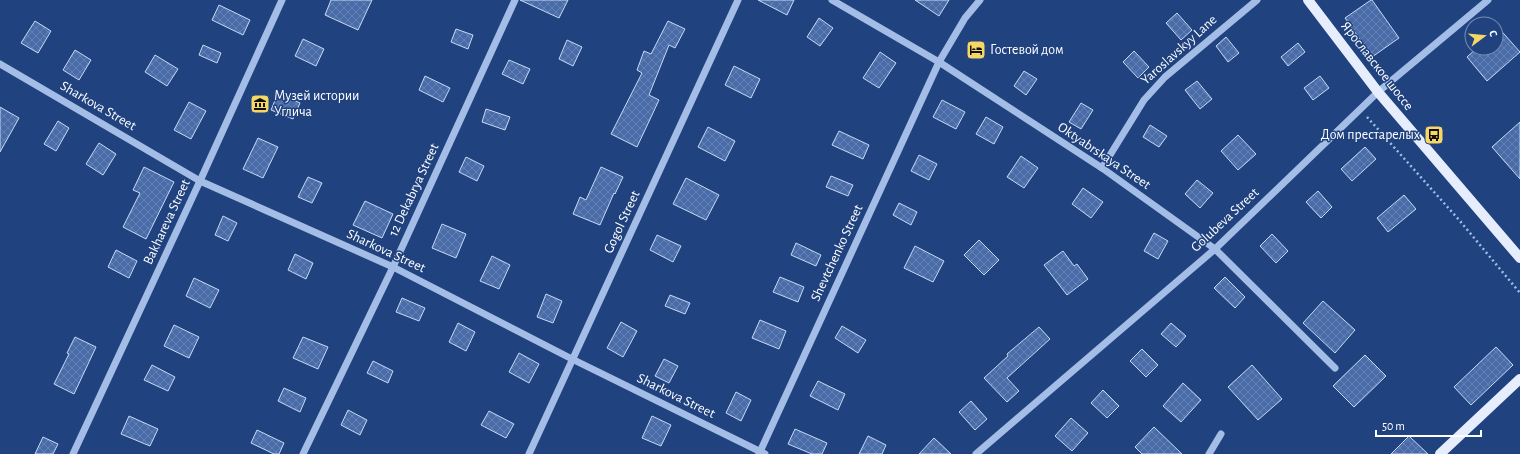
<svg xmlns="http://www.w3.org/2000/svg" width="1520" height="454" viewBox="0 0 1520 454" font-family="'Alegreya Sans',sans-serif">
<defs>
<pattern id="building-cross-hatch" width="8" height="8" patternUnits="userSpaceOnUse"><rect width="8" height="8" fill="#496ba8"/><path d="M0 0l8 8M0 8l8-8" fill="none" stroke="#6481b5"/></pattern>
</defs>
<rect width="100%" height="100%" fill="#20427f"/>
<g fill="url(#building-cross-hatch)" stroke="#c8d9f6">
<path d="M331 0H372L358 30 325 15Z"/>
<path d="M520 0H568L559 18Z"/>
<path d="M758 0H794L787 15Z"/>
<path d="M915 0H949L939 16Z"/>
<path d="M1371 0H1372L1399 38 1372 57 1345 18Z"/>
<path d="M219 5 250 20 243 35 212 20Z"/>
<path d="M1177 13 1192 30 1181 40 1166 23Z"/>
<path d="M819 18 833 28 820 46 807 37Z"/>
<path d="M35 21 51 31 38 53 21 43Z"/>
<path d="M668 21 685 29 675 48 669 45 649 95 659 100 637 147 611 134 642 73 637 70 644 51 651 54Z"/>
<path d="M1496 25 1520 52 1487 81 1467 57 1477 48H1496Z"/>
<path d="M456 29 473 35 468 49 451 42Z"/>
<path d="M1226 37 1239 53 1228 62 1216 46Z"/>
<path d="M303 39 324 49 316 66 295 56Z"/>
<path d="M567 40 582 47 573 66 559 59Z"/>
<path d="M1298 43 1305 52 1288 66 1281 57Z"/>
<path d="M203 45 221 53 217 63 199 55Z"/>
<path d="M75 50 91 60 79 80 63 70Z"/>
<path d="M1134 51 1149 67 1138 78 1123 62Z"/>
<path d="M880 52 896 63 879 88 863 78Z"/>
<path d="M155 55 178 69 167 86 145 72Z"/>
<path d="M509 60 530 69 523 84 502 74Z"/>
<path d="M734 66 760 79 751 98 725 85Z"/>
<path d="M1024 71 1037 79 1026 95 1014 86Z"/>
<path d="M425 76 450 88 443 102 419 90Z"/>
<path d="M1320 76 1329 88 1313 100 1304 88Z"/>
<path d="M1197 81 1212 99 1200 109 1185 90Z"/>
<path d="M278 93 300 103 293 119 271 110Z"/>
<path d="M942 100 965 112 956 129 933 117Z"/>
<path d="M189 102 206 111 191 139 174 130Z"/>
<path d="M1081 103 1093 110 1081 129 1069 122Z"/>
<path d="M0 107 19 118 0 152Z"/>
<path d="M486 109 510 117 505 130 482 122Z"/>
<path d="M986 117 1003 127 994 144 976 134Z"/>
<path d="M58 121 69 128 56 151 44 144Z"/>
<path d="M1520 122V179L1492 147Z"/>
<path d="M1150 125 1167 136 1159 147 1143 137Z"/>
<path d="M708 127 735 141 725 161 698 147Z"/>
<path d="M839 131 869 145 863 159 832 145Z"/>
<path d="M1238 135 1256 154 1238 170 1221 151Z"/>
<path d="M258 138 278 147 263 178 243 169Z"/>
<path d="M99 143 116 154 103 175 86 164Z"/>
<path d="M1365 147 1376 159 1352 181 1341 169Z"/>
<path d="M919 155 937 164 929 180 911 171Z"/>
<path d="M1021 156 1038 168 1024 188 1007 177Z"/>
<path d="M466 157 484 166 477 181 459 172Z"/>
<path d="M144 167 174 182 146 239 123 227 140 193 133 190Z"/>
<path d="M601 167 623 177 615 194 614 193 600 225 573 214 580 197 586 200Z"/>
<path d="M831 176 853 185 848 196 826 187Z"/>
<path d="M308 177 322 183 312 203 298 197Z"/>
<path d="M686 178 719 195 706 220 673 204Z"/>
<path d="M1197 180 1213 193 1200 208 1185 194Z"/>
<path d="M1083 188 1103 202 1091 218 1072 204Z"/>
<path d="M1318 191 1332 207 1321 218 1306 202Z"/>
<path d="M1404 195 1416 209 1388 232 1377 218Z"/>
<path d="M365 201 393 214 382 238 353 225Z"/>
<path d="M899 203 917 212 911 225 893 215Z"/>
<path d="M223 216 237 223 228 241 215 235Z"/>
<path d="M442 224 466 234 456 258 432 248Z"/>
<path d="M1154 233 1168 241 1158 259 1144 251Z"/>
<path d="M1272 234 1288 251 1276 263 1260 246Z"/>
<path d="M657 235 681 246 673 262 650 250Z"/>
<path d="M979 240 999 260 984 275 964 255Z"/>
<path d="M796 243 821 255 816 266 791 255Z"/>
<path d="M915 246 944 261 933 282 904 268Z"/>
<path d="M116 250 137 261 129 278 108 267Z"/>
<path d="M1063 251 1074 266 1077 264 1088 279 1067 295 1044 265Z"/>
<path d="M295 254 313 263 306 279 288 270Z"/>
<path d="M492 256 510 265 499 289 480 281Z"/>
<path d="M780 277 804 287 798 302 773 292Z"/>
<path d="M1225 277 1245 297 1235 308 1214 288Z"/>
<path d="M194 278 219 290 210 308 186 296Z"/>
<path d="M546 294 562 301 553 323 537 317Z"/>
<path d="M670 295 690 303 685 314 665 306Z"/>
<path d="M402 298 425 308 419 321 396 312Z"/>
<path d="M1323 301 1355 330 1335 353 1303 323Z"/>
<path d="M760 320 786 331 779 349 752 338Z"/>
<path d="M621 322 637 331 623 357 607 348Z"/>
<path d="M458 323 475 332 466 351 449 342Z"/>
<path d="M1171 323 1186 336 1176 347 1161 334Z"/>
<path d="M174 325 199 337 189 358 164 346Z"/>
<path d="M842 326 866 340 858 353 835 338Z"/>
<path d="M1039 327 1050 339 1007 378 1019 391 1007 402 984 378 1008 356 1007 354Z"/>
<path d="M75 337 96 347 74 394 54 384 69 354 67 353Z"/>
<path d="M303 337 328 347 318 369 293 358Z"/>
<path d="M1496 347 1513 365 1471 405 1454 387Z"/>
<path d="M1142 349 1158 365 1146 377 1130 361Z"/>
<path d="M519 353 539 364 529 383 509 372Z"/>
<path d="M1365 355 1386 376 1354 407 1333 386Z"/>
<path d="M664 359 678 366 669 383 655 376Z"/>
<path d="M373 361 393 371 388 383 367 373Z"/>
<path d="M152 365 175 377 168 391 144 380Z"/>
<path d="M1252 365 1282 399 1258 420 1228 387Z"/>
<path d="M818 381 845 394 838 410 810 396Z"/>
<path d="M1183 383 1201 400 1181 422 1163 406Z"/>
<path d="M284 388 306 398 300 412 278 401Z"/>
<path d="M1103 390 1119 406 1107 418 1091 403Z"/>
<path d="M736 392 751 400 741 421 726 413Z"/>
<path d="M971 401 987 419 975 430 959 412Z"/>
<path d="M348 410 367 420 360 435 341 425Z"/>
<path d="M489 411 514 424 506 438 481 425Z"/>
<path d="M129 416 158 429 150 446 121 434Z"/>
<path d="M652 416 671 425 661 446 642 438Z"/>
<path d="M1071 418 1088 433 1072 451 1055 436Z"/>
<path d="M1154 427 1182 454H1142L1135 447Z"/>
<path d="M795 429 827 443 822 454H812L788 444Z"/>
<path d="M257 430 284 443 279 454H274L251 443Z"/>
<path d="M868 436 886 445 882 454H859Z"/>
<path d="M1409 436 1428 454H1391Z"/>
<path d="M43 437 58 444 53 454H35Z"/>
<path d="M934 438 951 454H919Z"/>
</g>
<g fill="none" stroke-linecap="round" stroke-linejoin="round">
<path stroke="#a4bde7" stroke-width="2.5" stroke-dasharray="2 3" stroke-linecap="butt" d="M1367 117 1460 221 1520 293"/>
<g stroke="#a4bde7" stroke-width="7">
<path d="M832 0 939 62 1102 168 1215 249 1335 368"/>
<path d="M0 64 200 181 393 267 572 359 765 454"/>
<path d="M1102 168 1144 100 1165 77 1257 0"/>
<path d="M73 454 200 181 282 0"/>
<path d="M303 454 393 267 515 0"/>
<path d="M529 454 738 0"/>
<path d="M759 454 939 62 965 18 980 0"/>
<path d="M976 454 1215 249 1378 92 1488 0"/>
<path d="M1209 454 1221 434"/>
</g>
<g stroke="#e6edfd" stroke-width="10">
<path d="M1308 0 1378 92 1520 258"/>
<path d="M1440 454 1520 379"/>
</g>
</g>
<defs>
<g id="hotel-square" transform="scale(1)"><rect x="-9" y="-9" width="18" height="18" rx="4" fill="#f5d765" stroke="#20427f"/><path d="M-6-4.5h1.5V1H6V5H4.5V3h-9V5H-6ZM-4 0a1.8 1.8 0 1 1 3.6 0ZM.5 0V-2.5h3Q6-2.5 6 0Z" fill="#111"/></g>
<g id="museum-square" transform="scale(1)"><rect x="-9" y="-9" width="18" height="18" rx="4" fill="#f5d765" stroke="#20427f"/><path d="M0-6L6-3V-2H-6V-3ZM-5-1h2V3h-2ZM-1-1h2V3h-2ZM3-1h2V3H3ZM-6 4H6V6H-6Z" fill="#111"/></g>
<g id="bus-square" transform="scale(1)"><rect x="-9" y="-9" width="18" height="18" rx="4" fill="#f5d765" stroke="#20427f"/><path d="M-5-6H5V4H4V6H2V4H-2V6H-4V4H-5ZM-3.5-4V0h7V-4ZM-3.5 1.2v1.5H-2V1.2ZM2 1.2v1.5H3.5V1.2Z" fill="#111"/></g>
</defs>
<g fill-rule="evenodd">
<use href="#hotel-square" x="976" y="50"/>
<use href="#museum-square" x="260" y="104"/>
<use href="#bus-square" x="1434" y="135"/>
</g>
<g text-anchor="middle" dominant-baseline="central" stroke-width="3" stroke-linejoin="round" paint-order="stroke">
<g font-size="14" fill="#fff" stroke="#20427f" text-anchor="start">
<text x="990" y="50">Гостевой дом</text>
<text x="274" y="96">Музей истории<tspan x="274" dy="16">Углича</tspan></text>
<text x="1420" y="135" text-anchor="end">Дом престарелых</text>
</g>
<g font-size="14" fill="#fff" stroke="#20427f">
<text transform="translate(1179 50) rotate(-42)">Yaroslavskyy Lane</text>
<text transform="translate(1377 66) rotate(52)">Ярославское шоссе</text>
<text transform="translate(98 106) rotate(30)">Sharkova Street</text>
<text transform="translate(1104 156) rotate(34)">Oktyabrskaya Street</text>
<text transform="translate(414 190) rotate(-65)">12 Dekabrya Street</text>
<text transform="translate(1225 220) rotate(-43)">Golubeva Street</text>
<text transform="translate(167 222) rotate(-65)">Bakhareva Street</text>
<text transform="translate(622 222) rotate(-65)">Gogol Street</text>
<text transform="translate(386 251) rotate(25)">Sharkova Street</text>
<text transform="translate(837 253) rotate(-65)">Shevtchenko Street</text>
<text transform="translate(676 396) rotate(26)">Sharkova Street</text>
</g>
</g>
<g transform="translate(1484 36) rotate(74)"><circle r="19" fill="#20427f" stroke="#798eb2"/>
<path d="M0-3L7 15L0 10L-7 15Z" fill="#f5d765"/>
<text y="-6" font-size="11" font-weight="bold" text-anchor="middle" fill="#ffffff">С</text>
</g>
<path d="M1376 430v6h105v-6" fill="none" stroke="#ffffff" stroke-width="2"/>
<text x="1382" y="430" font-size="12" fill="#ffffff" stroke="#20427f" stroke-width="3" paint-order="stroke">50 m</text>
</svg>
